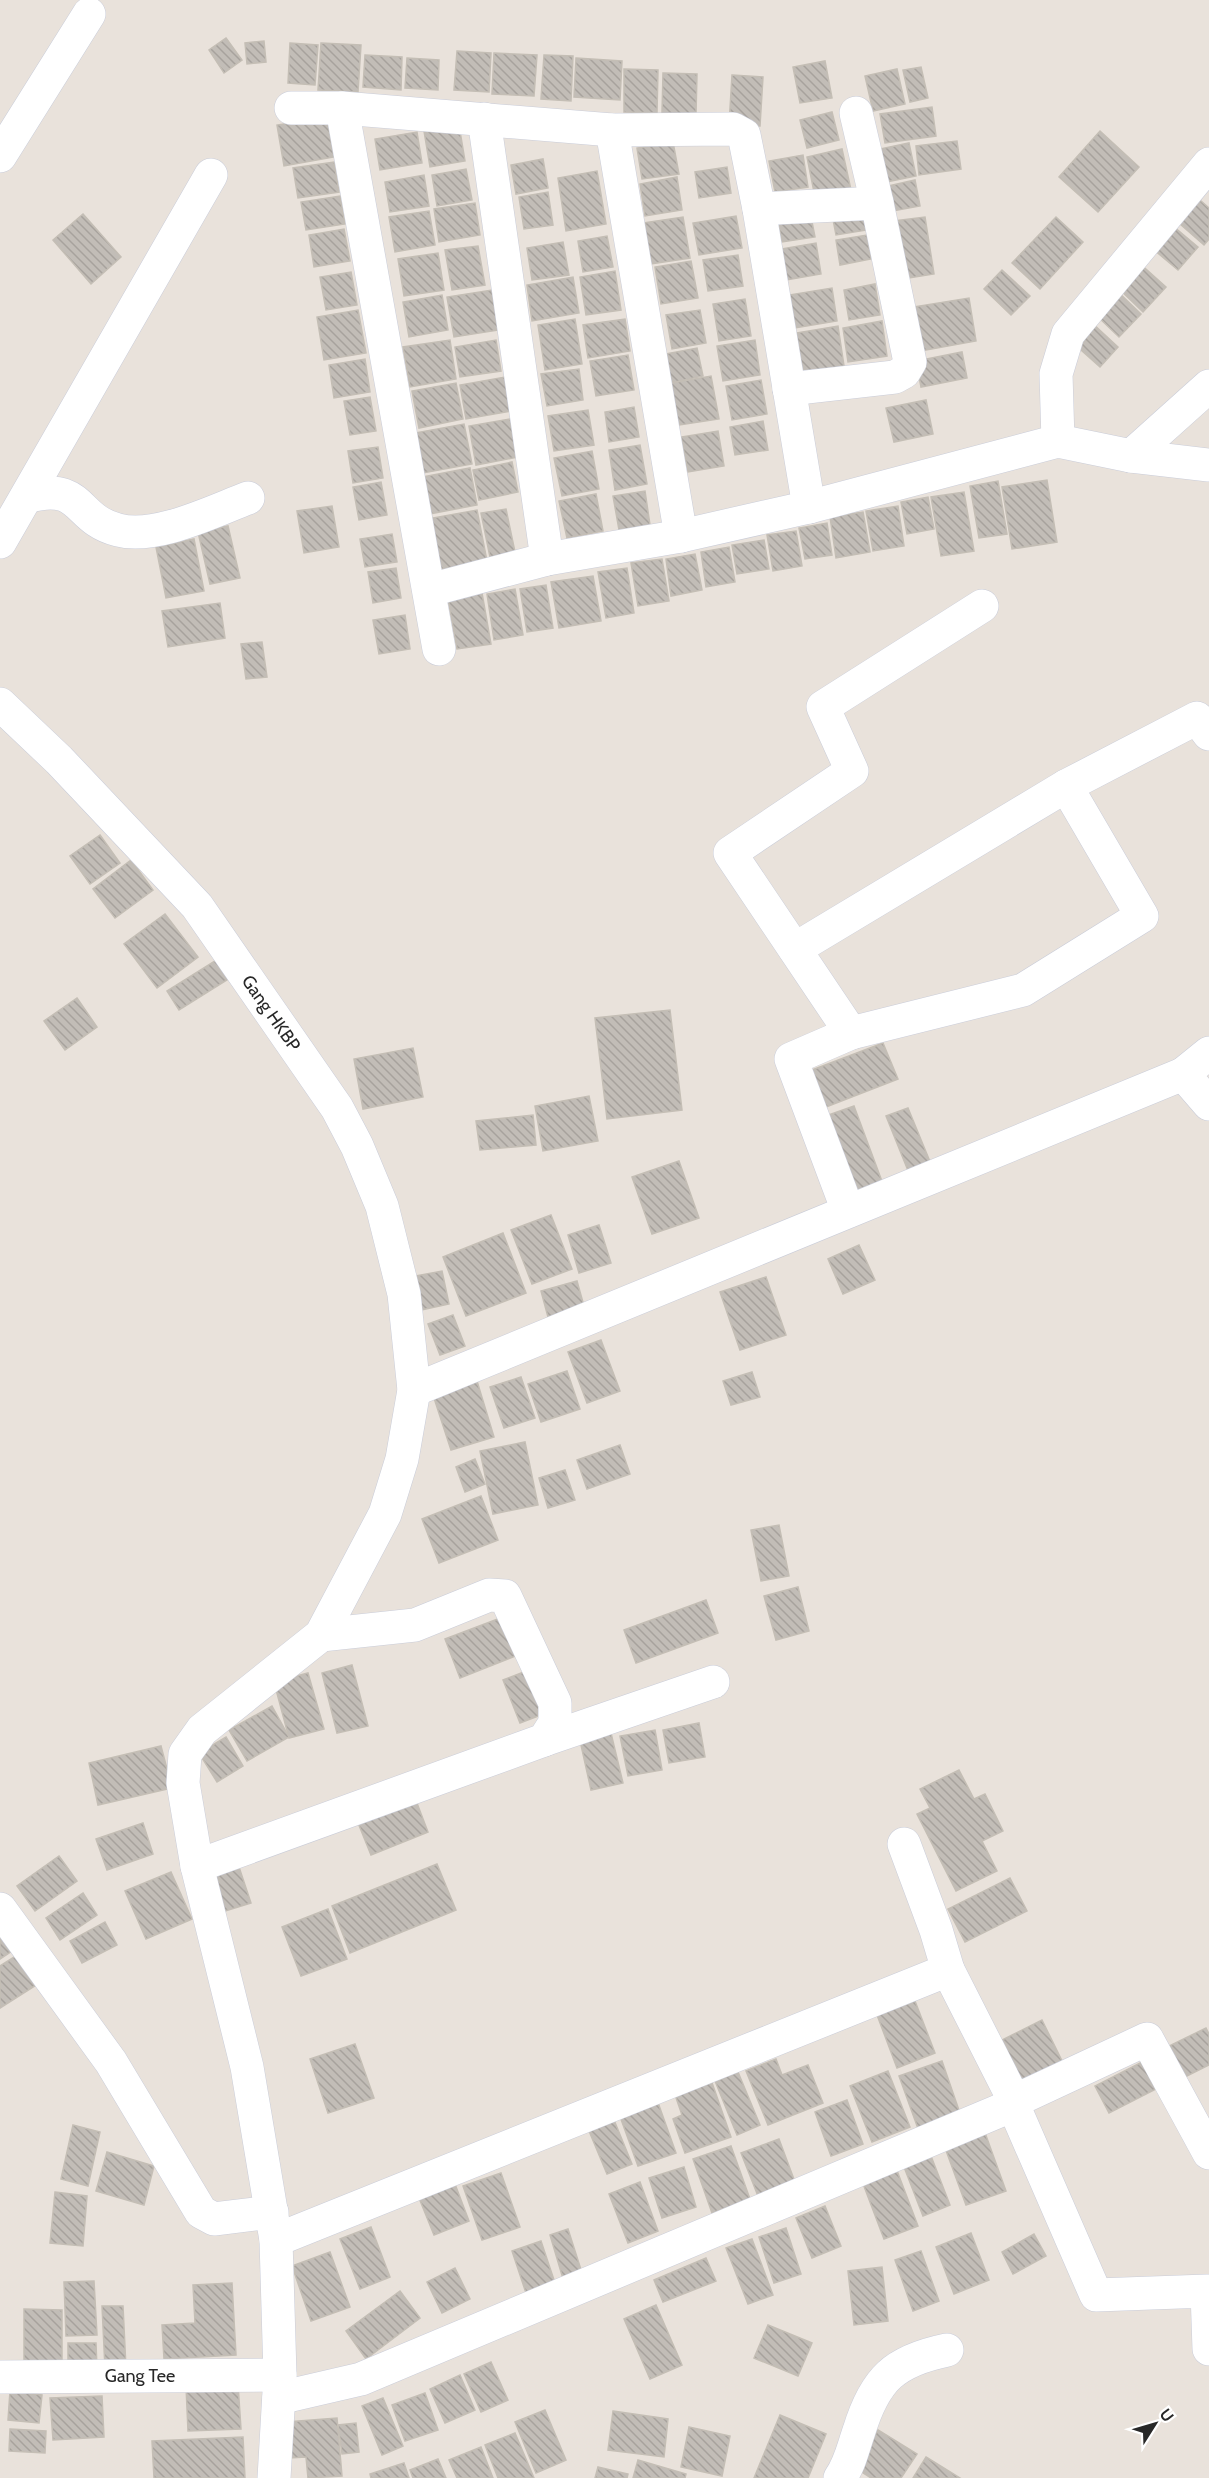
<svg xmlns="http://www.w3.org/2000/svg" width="1209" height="2478" viewBox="0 0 1209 2478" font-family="Cabin,sans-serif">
<defs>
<pattern id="building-back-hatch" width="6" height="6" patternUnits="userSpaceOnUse" patternTransform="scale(1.5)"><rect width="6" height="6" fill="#c2bdb7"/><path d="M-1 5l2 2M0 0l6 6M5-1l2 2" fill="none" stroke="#a7a29d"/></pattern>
</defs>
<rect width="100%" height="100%" fill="#e9e2db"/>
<g fill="url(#building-back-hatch)" stroke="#c4beb5" stroke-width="1.5">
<path d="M226 38 242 60 224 73 209 50Z"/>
<path d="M264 41 266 62 247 64 245 43Z"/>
<path d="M290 43 318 45 315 85 288 83Z"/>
<path d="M321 43 361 45 358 92 318 90Z"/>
<path d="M457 51 491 53 489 92 454 90Z"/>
<path d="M494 53 537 55 534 96 492 94Z"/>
<path d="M365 55 402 57 401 90 363 87Z"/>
<path d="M544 55 573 56 571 101 541 99Z"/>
<path d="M407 58 439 60 438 90 405 88Z"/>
<path d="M576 58 622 61 620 100 574 97Z"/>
<path d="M825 61 832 98 800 103 793 67Z"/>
<path d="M921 67 928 98 910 102 903 70Z"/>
<path d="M624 69 658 70 657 113 624 112Z"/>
<path d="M897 69 905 104 873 111 865 76Z"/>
<path d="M663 73 697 74 696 114 662 113Z"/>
<path d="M732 75 763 77 760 126 729 125Z"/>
<path d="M932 107 936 136 885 143 880 114Z"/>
<path d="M832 112 839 140 807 148 800 120Z"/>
<path d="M327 117 334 157 284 166 277 125Z"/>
<path d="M459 125 465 161 430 167 424 131Z"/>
<path d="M1100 131 1139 167 1098 212 1059 177Z"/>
<path d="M417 132 422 163 380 170 375 139Z"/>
<path d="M957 141 961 169 919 175 916 146Z"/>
<path d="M673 142 679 174 642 179 637 148Z"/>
<path d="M909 143 916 176 886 182 880 149Z"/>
<path d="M842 149 851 190 815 197 807 157Z"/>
<path d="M803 155 808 187 775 192 769 161Z"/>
<path d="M543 159 548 188 516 194 511 165Z"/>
<path d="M334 162 339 192 298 198 293 168Z"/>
<path d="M727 167 731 193 699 198 695 172Z"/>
<path d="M466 169 472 200 437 206 432 175Z"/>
<path d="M597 171 606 224 566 231 558 178Z"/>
<path d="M424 175 429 206 390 212 385 182Z"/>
<path d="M677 177 682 210 645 216 640 184Z"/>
<path d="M915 180 920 206 893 211 888 186Z"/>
<path d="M548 192 553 225 524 229 519 197Z"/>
<path d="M1193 194 1209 208V239L1204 245 1172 217Z"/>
<path d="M340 196 345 224 306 230 301 202Z"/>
<path d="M475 203 480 235 439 242 434 209Z"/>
<path d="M862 204 867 230 836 235 831 209Z"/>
<path d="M809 207 815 237 782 242 776 212Z"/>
<path d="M429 211 435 245 395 252 389 217Z"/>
<path d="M83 214 121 257 91 284 53 240Z"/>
<path d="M736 216 742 248 699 255 693 223Z"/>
<path d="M683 217 690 258 651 264 644 223Z"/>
<path d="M925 217 934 274 903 279 894 221Z"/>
<path d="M1056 217 1083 242 1040 289 1012 263Z"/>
<path d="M1173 226 1198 247 1178 270 1153 249Z"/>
<path d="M344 229 350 261 314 267 309 235Z"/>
<path d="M867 235 871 259 840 265 836 240Z"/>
<path d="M607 236 613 267 583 272 578 241Z"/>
<path d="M563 242 569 275 532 280 527 248Z"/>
<path d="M816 243 821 274 781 281 775 250Z"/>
<path d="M478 246 485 285 452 290 445 250Z"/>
<path d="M438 253 444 290 404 296 398 259Z"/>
<path d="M738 255 743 286 708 291 703 260Z"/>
<path d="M691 261 698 298 661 304 655 267Z"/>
<path d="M1137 261 1166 287 1143 312 1115 285Z"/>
<path d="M1002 270 1030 296 1011 315 984 289Z"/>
<path d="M615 271 621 310 586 315 580 277Z"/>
<path d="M351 272 357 305 326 310 320 277Z"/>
<path d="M573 277 579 313 532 321 527 285Z"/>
<path d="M875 284 880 315 849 320 844 290Z"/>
<path d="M832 288 837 321 795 328 789 295Z"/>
<path d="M492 290 499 330 454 337 447 297Z"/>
<path d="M1116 290 1141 314 1119 337 1094 313Z"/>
<path d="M442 295 448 330 409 337 403 302Z"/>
<path d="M969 298 976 341 921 351 913 307Z"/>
<path d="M745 299 751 336 719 341 713 304Z"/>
<path d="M358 310 366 353 324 360 317 317Z"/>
<path d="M700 310 706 343 672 349 666 315Z"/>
<path d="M575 319 582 364 545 370 538 325Z"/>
<path d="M625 319 630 351 588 358 583 325Z"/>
<path d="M882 321 887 356 848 362 843 328Z"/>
<path d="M1091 322 1118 347 1100 367 1072 342Z"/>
<path d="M838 326 844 366 796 374 790 334Z"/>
<path d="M450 340 456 379 410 387 403 347Z"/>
<path d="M496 340 501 371 460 377 455 347Z"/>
<path d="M755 340 760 375 723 381 717 346Z"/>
<path d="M697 348 703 376 666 384 660 355Z"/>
<path d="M962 352 967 378 921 387 916 361Z"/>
<path d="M628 355 634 390 596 396 590 361Z"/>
<path d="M365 359 370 392 334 398 329 365Z"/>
<path d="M579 369 583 400 547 406 541 374Z"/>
<path d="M711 376 719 419 673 426 666 384Z"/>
<path d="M505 377 511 411 466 419 460 385Z"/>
<path d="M761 380 767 414 732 420 726 386Z"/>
<path d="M456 383 463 419 419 428 412 391Z"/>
<path d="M370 397 376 431 350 435 344 401Z"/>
<path d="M926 400 933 434 894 442 886 408Z"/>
<path d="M634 407 639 437 609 442 605 412Z"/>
<path d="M588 410 594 445 554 451 548 416Z"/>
<path d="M510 419 518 457 476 465 469 426Z"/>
<path d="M763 421 768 450 735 455 730 427Z"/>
<path d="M464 424 472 464 423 473 415 433Z"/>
<path d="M718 431 724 466 688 472 681 437Z"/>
<path d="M640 445 647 484 615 490 609 450Z"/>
<path d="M378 447 383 478 353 483 348 451Z"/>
<path d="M592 451 599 489 562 496 554 458Z"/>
<path d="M512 462 518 492 479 500 473 470Z"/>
<path d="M470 468 477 505 429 514 422 477Z"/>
<path d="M1047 480 1057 542 1012 549 1002 487Z"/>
<path d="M998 481 1007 534 979 538 970 486Z"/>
<path d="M381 482 387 515 359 520 353 487Z"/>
<path d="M645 491 650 525 619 530 613 496Z"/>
<path d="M964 492 974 551 941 556 931 497Z"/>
<path d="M596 494 603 531 567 538 559 501Z"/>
<path d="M928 497 934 529 907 534 901 502Z"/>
<path d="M332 506 339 547 304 553 297 511Z"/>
<path d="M898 506 904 546 873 551 866 511Z"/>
<path d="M506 509 515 552 490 557 481 513Z"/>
<path d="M477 510 487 561 437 570 427 519Z"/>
<path d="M863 512 870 552 836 558 830 517Z"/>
<path d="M827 523 832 555 805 559 799 528Z"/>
<path d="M228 526 240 578 210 584 198 532Z"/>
<path d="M796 531 802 566 773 571 767 535Z"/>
<path d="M392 534 397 562 365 567 360 539Z"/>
<path d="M194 539 204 591 166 598 156 547Z"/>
<path d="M764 540 769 569 737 574 732 545Z"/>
<path d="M729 547 735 582 706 587 701 552Z"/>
<path d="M695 554 702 590 671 596 666 559Z"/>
<path d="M662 559 669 601 638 606 631 563Z"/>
<path d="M396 568 401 598 373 603 368 572Z"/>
<path d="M627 568 634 613 606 618 598 572Z"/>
<path d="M593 576 601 621 559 628 551 582Z"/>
<path d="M546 585 553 628 527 632 520 589Z"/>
<path d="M515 589 523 635 494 640 487 594Z"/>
<path d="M482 593 491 644 457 649 448 599Z"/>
<path d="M220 603 225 638 168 647 162 611Z"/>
<path d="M405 615 410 649 379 654 373 620Z"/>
<path d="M262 642 267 677 246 679 241 644Z"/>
<path d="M100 835 120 863 90 884 70 856Z"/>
<path d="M131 860 153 890 115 918 93 889Z"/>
<path d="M165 914 198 957 157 988 124 944Z"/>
<path d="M218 959 230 978 179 1010 167 991Z"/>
<path d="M77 998 97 1027 65 1050 44 1021Z"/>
<path d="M670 1010 682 1110 607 1119 595 1018Z"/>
<path d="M883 1043 898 1079 826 1107 812 1070Z"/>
<path d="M413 1048 423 1097 363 1109 354 1059Z"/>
<path d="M589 1096 598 1141 543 1151 535 1106Z"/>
<path d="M854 1106 883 1184 852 1195 823 1117Z"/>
<path d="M908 1108 931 1164 909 1173 886 1116Z"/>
<path d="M533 1115 536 1145 480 1150 476 1121Z"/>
<path d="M679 1161 699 1218 652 1234 632 1177Z"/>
<path d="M551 1215 572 1269 532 1284 511 1230Z"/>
<path d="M599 1225 611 1263 579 1273 568 1235Z"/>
<path d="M503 1233 526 1293 466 1316 443 1257Z"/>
<path d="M859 1245 875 1280 843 1294 828 1259Z"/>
<path d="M442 1271 449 1304 421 1310 415 1276Z"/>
<path d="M766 1277 786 1335 740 1350 720 1292Z"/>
<path d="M577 1281 584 1306 548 1317 541 1291Z"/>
<path d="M453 1315 465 1346 440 1355 428 1324Z"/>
<path d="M601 1340 620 1391 587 1403 568 1352Z"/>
<path d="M567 1371 580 1409 541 1422 528 1384Z"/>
<path d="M752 1372 760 1397 731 1405 723 1381Z"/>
<path d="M521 1377 535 1418 504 1428 490 1387Z"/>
<path d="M477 1381 494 1437 451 1450 433 1395Z"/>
<path d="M525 1442 538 1505 493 1514 480 1451Z"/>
<path d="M620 1445 630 1474 587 1489 577 1460Z"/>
<path d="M475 1459 485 1484 465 1492 456 1467Z"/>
<path d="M565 1470 575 1500 548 1508 539 1478Z"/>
<path d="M481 1496 498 1540 439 1563 422 1519Z"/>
<path d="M779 1525 789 1576 761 1581 751 1530Z"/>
<path d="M798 1587 809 1631 776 1640 764 1596Z"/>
<path d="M706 1600 718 1633 636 1663 624 1630Z"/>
<path d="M503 1617 518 1655 460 1678 445 1639Z"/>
<path d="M352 1665 368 1726 337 1733 322 1673Z"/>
<path d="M529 1670 546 1713 520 1723 503 1680Z"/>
<path d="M308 1673 324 1729 289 1738 274 1682Z"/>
<path d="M272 1706 289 1737 247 1761 229 1730Z"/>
<path d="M699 1723 705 1757 669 1763 663 1730Z"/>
<path d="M610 1729 623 1783 591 1790 579 1736Z"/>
<path d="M655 1730 662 1770 628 1776 620 1736Z"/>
<path d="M226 1737 243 1766 217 1782 199 1753Z"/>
<path d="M161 1746 172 1788 98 1805 89 1763Z"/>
<path d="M959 1770 974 1799 985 1794 1003 1831 982 1841 997 1871 956 1891 917 1814 930 1808 920 1789Z"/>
<path d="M412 1790 428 1832 371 1855 354 1813Z"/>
<path d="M143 1823 153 1854 107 1870 96 1839Z"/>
<path d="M59 1856 77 1881 35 1911 17 1886Z"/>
<path d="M237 1861 251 1903 225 1911 211 1869Z"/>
<path d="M437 1864 456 1910 350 1953 332 1906Z"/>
<path d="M171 1872 192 1919 146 1939 125 1891Z"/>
<path d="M1010 1878 1027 1911 965 1942 948 1909Z"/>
<path d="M83 1893 97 1915 60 1940 46 1918Z"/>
<path d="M328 1909 347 1959 301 1976 282 1927Z"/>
<path d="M105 1922 117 1945 82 1963 70 1941Z"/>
<path d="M0 1933 12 1951 0 1959Z"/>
<path d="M22 1952 41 1982 0 2008V1966Z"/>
<path d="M915 2001 935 2053 897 2068 877 2015Z"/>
<path d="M1042 2020 1065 2067 1024 2088 1000 2041Z"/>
<path d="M1206 2028 1209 2034V2065L1181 2079 1165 2048Z"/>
<path d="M355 2044 374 2098 328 2113 310 2059Z"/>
<path d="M776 2059 782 2075 808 2065 823 2103 768 2125 746 2071Z"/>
<path d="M942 2061 962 2119 920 2134 899 2076Z"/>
<path d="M1144 2061 1158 2088 1109 2113 1095 2086Z"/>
<path d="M888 2071 910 2127 872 2142 850 2086Z"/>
<path d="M738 2072 760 2125 737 2135 715 2081Z"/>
<path d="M710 2077 731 2137 685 2153 673 2119 682 2115 673 2089Z"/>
<path d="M656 2097 676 2153 638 2166 618 2111Z"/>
<path d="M847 2100 863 2144 831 2156 815 2112Z"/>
<path d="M614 2120 632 2164 607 2174 589 2131Z"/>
<path d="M73 2125 100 2132 88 2186 61 2179Z"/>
<path d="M984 2130 1006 2191 966 2205 944 2145Z"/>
<path d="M779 2139 795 2182 758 2196 741 2153Z"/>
<path d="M731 2146 750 2199 712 2213 693 2159Z"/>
<path d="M107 2152 154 2166 144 2205 96 2191Z"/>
<path d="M931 2156 950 2205 923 2216 904 2167Z"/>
<path d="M684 2167 696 2207 662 2218 649 2178Z"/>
<path d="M896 2168 918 2226 884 2239 862 2181Z"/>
<path d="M501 2173 520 2227 482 2240 463 2186Z"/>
<path d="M640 2182 658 2231 628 2243 609 2194Z"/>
<path d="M455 2184 469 2221 434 2235 419 2198Z"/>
<path d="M55 2192 87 2196 83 2246 50 2243Z"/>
<path d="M825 2206 841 2246 812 2258 796 2218Z"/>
<path d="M371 2227 390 2277 360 2289 340 2239Z"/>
<path d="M786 2228 801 2274 774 2283 759 2237Z"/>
<path d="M568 2229 583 2276 564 2282 550 2235Z"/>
<path d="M971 2233 989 2280 954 2294 936 2247Z"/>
<path d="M1034 2234 1046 2256 1013 2274 1002 2252Z"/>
<path d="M752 2239 773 2295 748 2304 726 2248Z"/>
<path d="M541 2241 555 2283 526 2293 512 2251Z"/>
<path d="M921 2251 939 2301 913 2311 895 2260Z"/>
<path d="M330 2252 350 2307 311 2321 292 2266Z"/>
<path d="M706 2258 716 2281 663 2302 654 2280Z"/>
<path d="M882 2267 888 2321 854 2325 848 2271Z"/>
<path d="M455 2268 470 2299 442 2313 427 2282Z"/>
<path d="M94 2281 97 2335 66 2336 64 2282Z"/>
<path d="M232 2283 236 2355 164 2359 162 2325 195 2323 193 2285Z"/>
<path d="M400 2291 420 2318 366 2359 346 2331Z"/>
<path d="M656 2305 682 2365 650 2379 624 2319Z"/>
<path d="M102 2306H123L126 2368H105Z"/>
<path d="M24 2309 62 2310V2366H24Z"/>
<path d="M768 2325 812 2343 798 2376 754 2358Z"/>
<path d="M68 2343H96L97 2369H68Z"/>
<path d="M491 2362 508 2400 481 2412 464 2374Z"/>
<path d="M460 2375 475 2410 445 2423 430 2389Z"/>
<path d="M238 2384 241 2429 188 2431 186 2386Z"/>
<path d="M10 2391 42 2395 39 2423 8 2420Z"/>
<path d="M425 2393 438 2430 405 2441 392 2405Z"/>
<path d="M102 2396 104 2437 53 2440 50 2398Z"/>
<path d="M383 2398 403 2446 382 2455 362 2406Z"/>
<path d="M545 2410 566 2460 536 2473 515 2422Z"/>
<path d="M613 2411 668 2419 664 2457 608 2450Z"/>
<path d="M780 2415 826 2434 808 2478H754Z"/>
<path d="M337 2418 342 2476 308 2478 306 2457 289 2458 286 2422Z"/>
<path d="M356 2423 359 2452 342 2454 338 2425Z"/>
<path d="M689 2427 730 2436 722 2476 681 2467Z"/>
<path d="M10 2429 46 2431 45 2453 9 2451Z"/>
<path d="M878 2430 917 2454 901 2478H871L854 2467Z"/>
<path d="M515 2433 534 2478H498L485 2445Z"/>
<path d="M243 2437 245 2478H154L152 2441Z"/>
<path d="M481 2447 493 2478H457L449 2460Z"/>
<path d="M926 2457 960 2478H913Z"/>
<path d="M438 2459 446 2478H413L410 2470Z"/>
<path d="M638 2460 686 2474 685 2478H633Z"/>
<path d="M404 2463 409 2478H371L370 2474Z"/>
<path d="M598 2467 628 2474 627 2478H595Z"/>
</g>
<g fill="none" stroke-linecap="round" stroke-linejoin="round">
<g stroke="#cacdd9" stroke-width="34">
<g id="minor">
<path d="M291 108H342L612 130 733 129 744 135 759 209 809 507"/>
<path d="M342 108 439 649"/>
<path d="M856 113 877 203"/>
<path d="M484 119 547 559"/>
<path d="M612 130 681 536"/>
<path d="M0 156 89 14"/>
<path d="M759 209 877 203 910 362 904 372 895 377 789 389"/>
<path d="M1058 441 1056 374 1068 334 1209 164"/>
<path d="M1131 456 1209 386"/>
<path d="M29 496C84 482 74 519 118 530 156 540 213 511 248 498"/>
<path d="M0 542 211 175"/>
<path d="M430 590 547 559 681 536 809 507 1058 441 1131 456 1209 465"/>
<path d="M0 704 59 760 197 906 337 1108 357 1146 382 1206 404 1294 414 1390 402 1459 385 1514 321 1635 202 1730 185 1754 183 1783 197 1866 247 2067 276 2240 280 2375 274 2478"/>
<path d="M795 949 1066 786"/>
<path d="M851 1033 1023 990 1142 916 1066 786 1197 718 1209 734"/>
<path d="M1183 1074 1209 1104"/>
<path d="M848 1211 791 1059 851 1033 730 853 852 771 823 707 982 606"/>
<path d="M414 1390 1183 1074 1209 1053"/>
<path d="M544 1740 713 1682"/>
<path d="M197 1866 544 1740 555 1723V1703L505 1596 489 1595 415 1625 321 1635"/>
<path d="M0 1909 111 2062 201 2212 214 2219 272 2212"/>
<path d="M1209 2153 1147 2039 1012 2102 1096 2295 1207 2291 1209 2349"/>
<path d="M276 2240 948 1970 936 1930 904 1844"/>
<path d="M0 2377 280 2375"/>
<path d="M279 2398 361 2379 1006 2108 1012 2102 1011 2094 948 1970"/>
<path d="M840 2478C850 2464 853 2448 859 2431 875 2379 894 2361 947 2350"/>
</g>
</g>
<use href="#minor" stroke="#fff" stroke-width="33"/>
</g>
<g text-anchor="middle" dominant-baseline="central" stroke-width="6" stroke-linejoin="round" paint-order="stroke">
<g font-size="18" fill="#282828" stroke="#fff">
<text transform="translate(271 1013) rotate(55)">Gang HKBP</text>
<text x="140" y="2376">Gang Tee</text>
</g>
</g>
<g transform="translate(1155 2424) rotate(53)" stroke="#ffffff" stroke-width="4.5" paint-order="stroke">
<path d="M0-4.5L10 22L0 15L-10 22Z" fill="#282828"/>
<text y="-9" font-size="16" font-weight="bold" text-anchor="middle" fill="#282828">U</text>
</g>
</svg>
